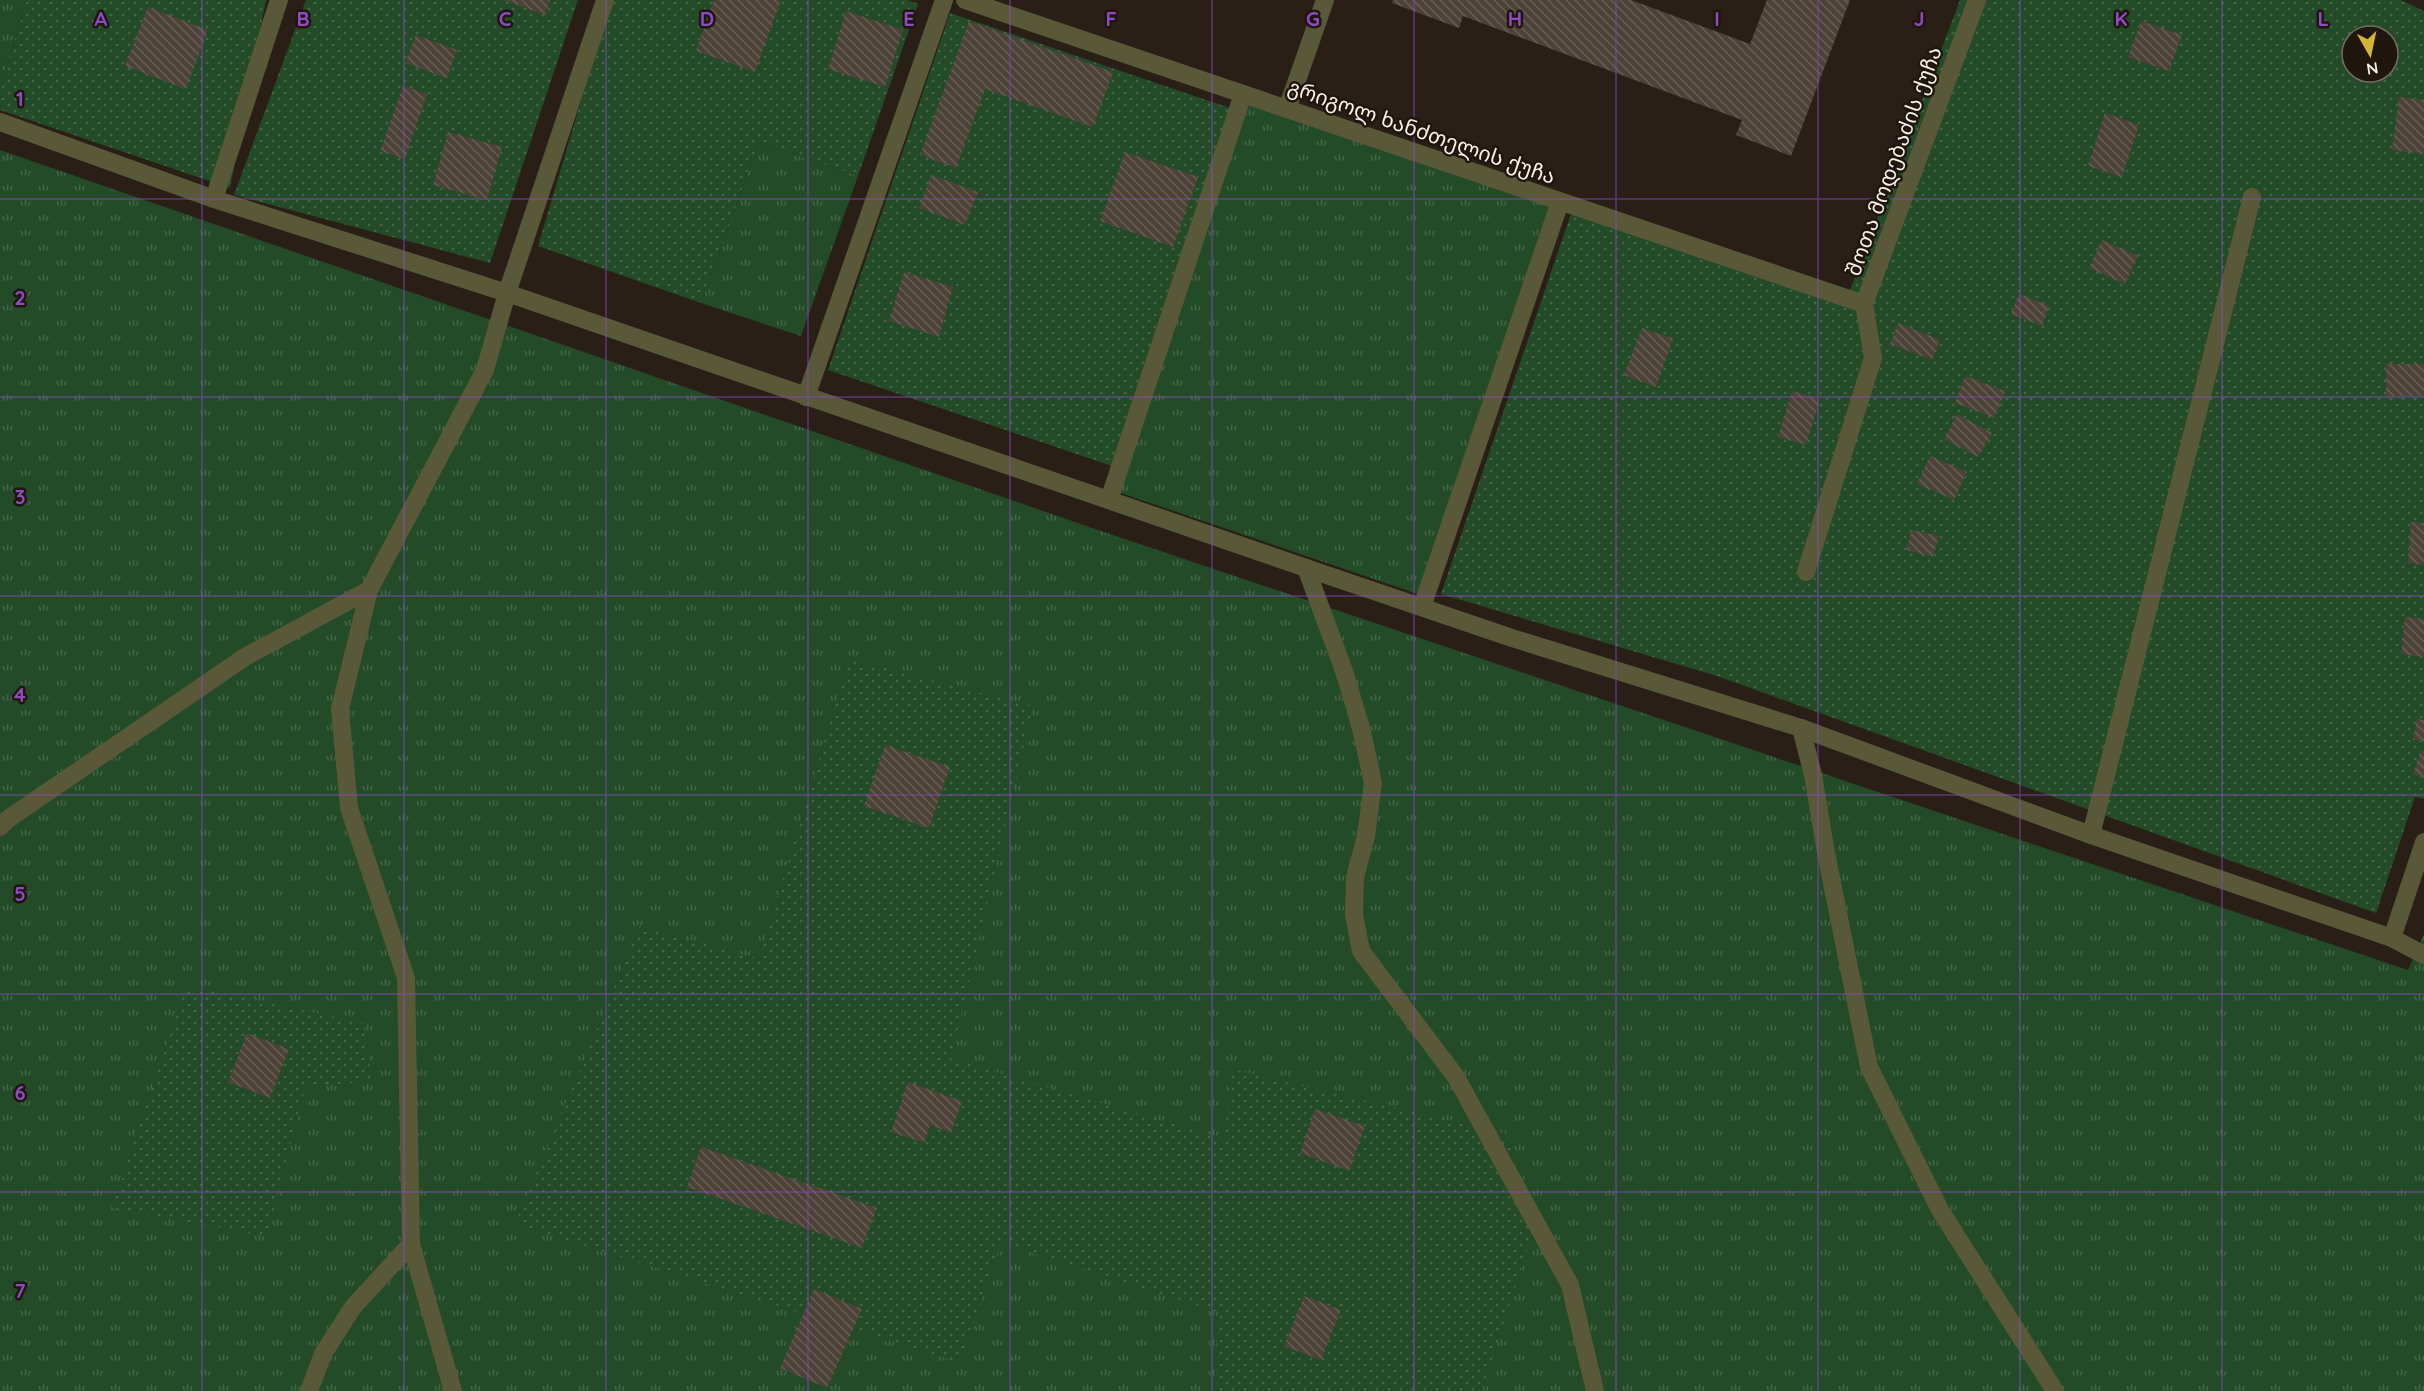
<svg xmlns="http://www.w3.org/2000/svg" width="2424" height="1391" viewBox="0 0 2424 1391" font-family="Quicksand,'Noto Sans Georgian',sans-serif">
<defs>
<pattern id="grass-tufts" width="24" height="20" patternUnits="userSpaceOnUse" patternTransform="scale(1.5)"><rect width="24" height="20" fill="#234b28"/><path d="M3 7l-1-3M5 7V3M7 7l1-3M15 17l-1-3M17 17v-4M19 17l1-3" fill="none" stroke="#446547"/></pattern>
<pattern id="garden-dots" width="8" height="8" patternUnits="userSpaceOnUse" patternTransform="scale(1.5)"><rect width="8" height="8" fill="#234b28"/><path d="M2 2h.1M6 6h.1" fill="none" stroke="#446547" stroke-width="1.8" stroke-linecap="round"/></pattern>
<pattern id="building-back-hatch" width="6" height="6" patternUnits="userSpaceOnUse" patternTransform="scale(1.5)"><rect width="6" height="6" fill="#4c4237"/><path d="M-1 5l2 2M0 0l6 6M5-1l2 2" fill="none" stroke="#675e54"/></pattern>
</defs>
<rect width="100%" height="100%" fill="#291f16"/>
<g fill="url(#grass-tufts)">
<path d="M0 0H27L0 88Z"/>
<path d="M1246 103 1550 205 1418 594 1118 492Z"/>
<path d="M759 142 858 176 801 336 701 303Z"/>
<path d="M0 150 1098 530 2408 970 2424 934V1391H0Z"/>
</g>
<g fill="url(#garden-dots)" fill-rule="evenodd">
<path d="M27 0H266L230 188 0 110V88Z"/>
<path d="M306 0H578L490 263 234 195Z"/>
<path d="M611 0H907L918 4 858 176 759 142 701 303 538 246Z"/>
<path d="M1960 0H2401L2424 11V799L2415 797 2376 913 1717 676 1441 594 1575 202 1849 293ZM2352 36H2388V72H2352Z"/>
<path d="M950 13 1230 108 1112 466 828 370Z"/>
<path d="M849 659 1033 706 951 1059 1225 1139 1231 1069 1507 1134 1534 1228 1482 1391H1216L1218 1312 1001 1243 961 1363 515 1224 640 926 759 959Z"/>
<path d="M187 986 363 1023 372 1081 305 1088 267 1236 111 1208Z"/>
</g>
<g fill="url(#building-back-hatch)">
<path d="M504 0H550L545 15Z"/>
<path d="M714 0H781L755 72 696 51Z"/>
<path d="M1393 0H1631L1750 44 1767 0H1850L1791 156 1736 135 1742 120 1463 16 1459 28 1392 3Z"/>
<path d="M148 7 208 30 186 89 125 66Z"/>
<path d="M846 11 903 30 885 87 828 69Z"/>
<path d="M969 21 1113 72 1093 127 985 89 956 168 920 155Z"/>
<path d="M2141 21 2182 35 2169 71 2128 57Z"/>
<path d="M416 35 457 50 447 78 405 63Z"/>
<path d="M403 86 427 94 405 159 380 151Z"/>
<path d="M2399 97 2424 100V154L2392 150Z"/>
<path d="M2105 113 2139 125 2122 177 2088 166Z"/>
<path d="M448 132 502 147 487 200 433 185Z"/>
<path d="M1125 152 1198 177 1173 247 1100 221Z"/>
<path d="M931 175 978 192 965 225 919 208Z"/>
<path d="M2102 240 2138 256 2125 284 2089 268Z"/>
<path d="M904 272 953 287 939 337 889 321Z"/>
<path d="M2019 294 2049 306 2042 326 2011 314Z"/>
<path d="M1898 323 1940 340 1932 360 1890 344Z"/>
<path d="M1642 328 1673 339 1656 387 1624 375Z"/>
<rect x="2386" y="364" width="38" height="32"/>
<path d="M1965 376 2005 391 1995 418 1955 403Z"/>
<path d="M1792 391 1820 399 1806 445 1778 437Z"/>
<path d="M1957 414 1992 433 1978 457 1944 439Z"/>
<path d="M1930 456 1967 472 1954 500 1917 484Z"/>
<path d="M2411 522 2424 523V565L2408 563Z"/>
<path d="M1912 530 1939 536 1933 557 1906 550Z"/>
<path d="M2405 617 2424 619V657L2401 654Z"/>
<path d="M2417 719 2424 720V741L2413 740Z"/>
<path d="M885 745 950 767 929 828 864 806Z"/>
<path d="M2421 750 2424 751V778L2413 774Z"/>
<path d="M247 1033 289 1049 270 1098 228 1082Z"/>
<path d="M908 1082 962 1101 951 1133 930 1125 924 1143 891 1132Z"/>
<path d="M1315 1109 1365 1126 1349 1171 1300 1153Z"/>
<path d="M701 1147 877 1208 862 1248 687 1187Z"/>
<path d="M814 1289 862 1309 827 1388 780 1368Z"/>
<path d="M1304 1296 1341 1310 1321 1360 1284 1346Z"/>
</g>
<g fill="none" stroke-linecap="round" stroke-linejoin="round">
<g stroke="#595939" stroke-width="18">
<path d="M965 0 1864 304"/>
<path d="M1287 109 1325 0"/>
<path d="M0 122 214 199 507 293 1306 568 1512 638 1801 728 2091 835 2392 938 2424 955"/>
<path d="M214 199 279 0"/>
<path d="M806 397 944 0"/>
<path d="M1109 500 1243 94"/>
<path d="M1306 568 1344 671 1361 728 1373 783 1366 836 1355 877 1354 915 1361 951 1456 1077 1570 1285 1595 1391"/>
<path d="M1806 572 1873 358 1864 304 1977 0"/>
<path d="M1422 607 1560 202"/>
<path d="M1801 728 1813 775 1826 853 1869 1067 1940 1210 2055 1391"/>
<path d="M0 827 8 819 245 657 369 590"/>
<path d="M2091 835 2252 197"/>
<path d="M2392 938 2424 842"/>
<path d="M309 1391 323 1354 353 1307 411 1244"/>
<path d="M453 1391 411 1244 406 978 349 808 340 709 369 590 485 370 507 293 605 0"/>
</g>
</g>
<path fill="none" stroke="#8e49c5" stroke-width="1.5" stroke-opacity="0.55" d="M202 0V1391M404 0V1391M606 0V1391M808 0V1391M1010 0V1391M1212 0V1391M1414 0V1391M1616 0V1391M1818 0V1391M2020 0V1391M2222 0V1391M0 199H2424M0 397H2424M0 596H2424M0 795H2424M0 994H2424M0 1192H2424"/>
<g text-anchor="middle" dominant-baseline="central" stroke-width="5" stroke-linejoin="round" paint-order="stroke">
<g font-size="21" fill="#f7f0ea" stroke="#1f160d">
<text transform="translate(1422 131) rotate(19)">გრიგოლ ხანძთელის ქუჩა</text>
<text transform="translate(1893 161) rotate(-70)">შოთა მოდებაძის ქუჩა</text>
</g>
</g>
<g font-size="20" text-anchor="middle" font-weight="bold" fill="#8e49c5" stroke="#1f160d" stroke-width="5" stroke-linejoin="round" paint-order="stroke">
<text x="101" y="26">A</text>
<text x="303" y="26">B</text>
<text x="505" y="26">C</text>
<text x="707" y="26">D</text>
<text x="909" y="26">E</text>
<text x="1111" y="26">F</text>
<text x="1313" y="26">G</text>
<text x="1515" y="26">H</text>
<text x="1717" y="26">I</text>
<text x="1919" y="26">J</text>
<text x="2121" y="26">K</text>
<text x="2323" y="26">L</text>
<text x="20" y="106">1</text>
<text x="20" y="305">2</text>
<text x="20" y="504">3</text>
<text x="20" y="702">4</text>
<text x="20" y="901">5</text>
<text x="20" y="1100">6</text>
<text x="20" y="1298">7</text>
</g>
<g transform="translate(2370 54) rotate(171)"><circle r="28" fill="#1f160d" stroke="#756d65" stroke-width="1.5"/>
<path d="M0-4.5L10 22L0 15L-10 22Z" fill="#d4b535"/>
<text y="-9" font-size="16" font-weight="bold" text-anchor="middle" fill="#f7f0ea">N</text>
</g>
</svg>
